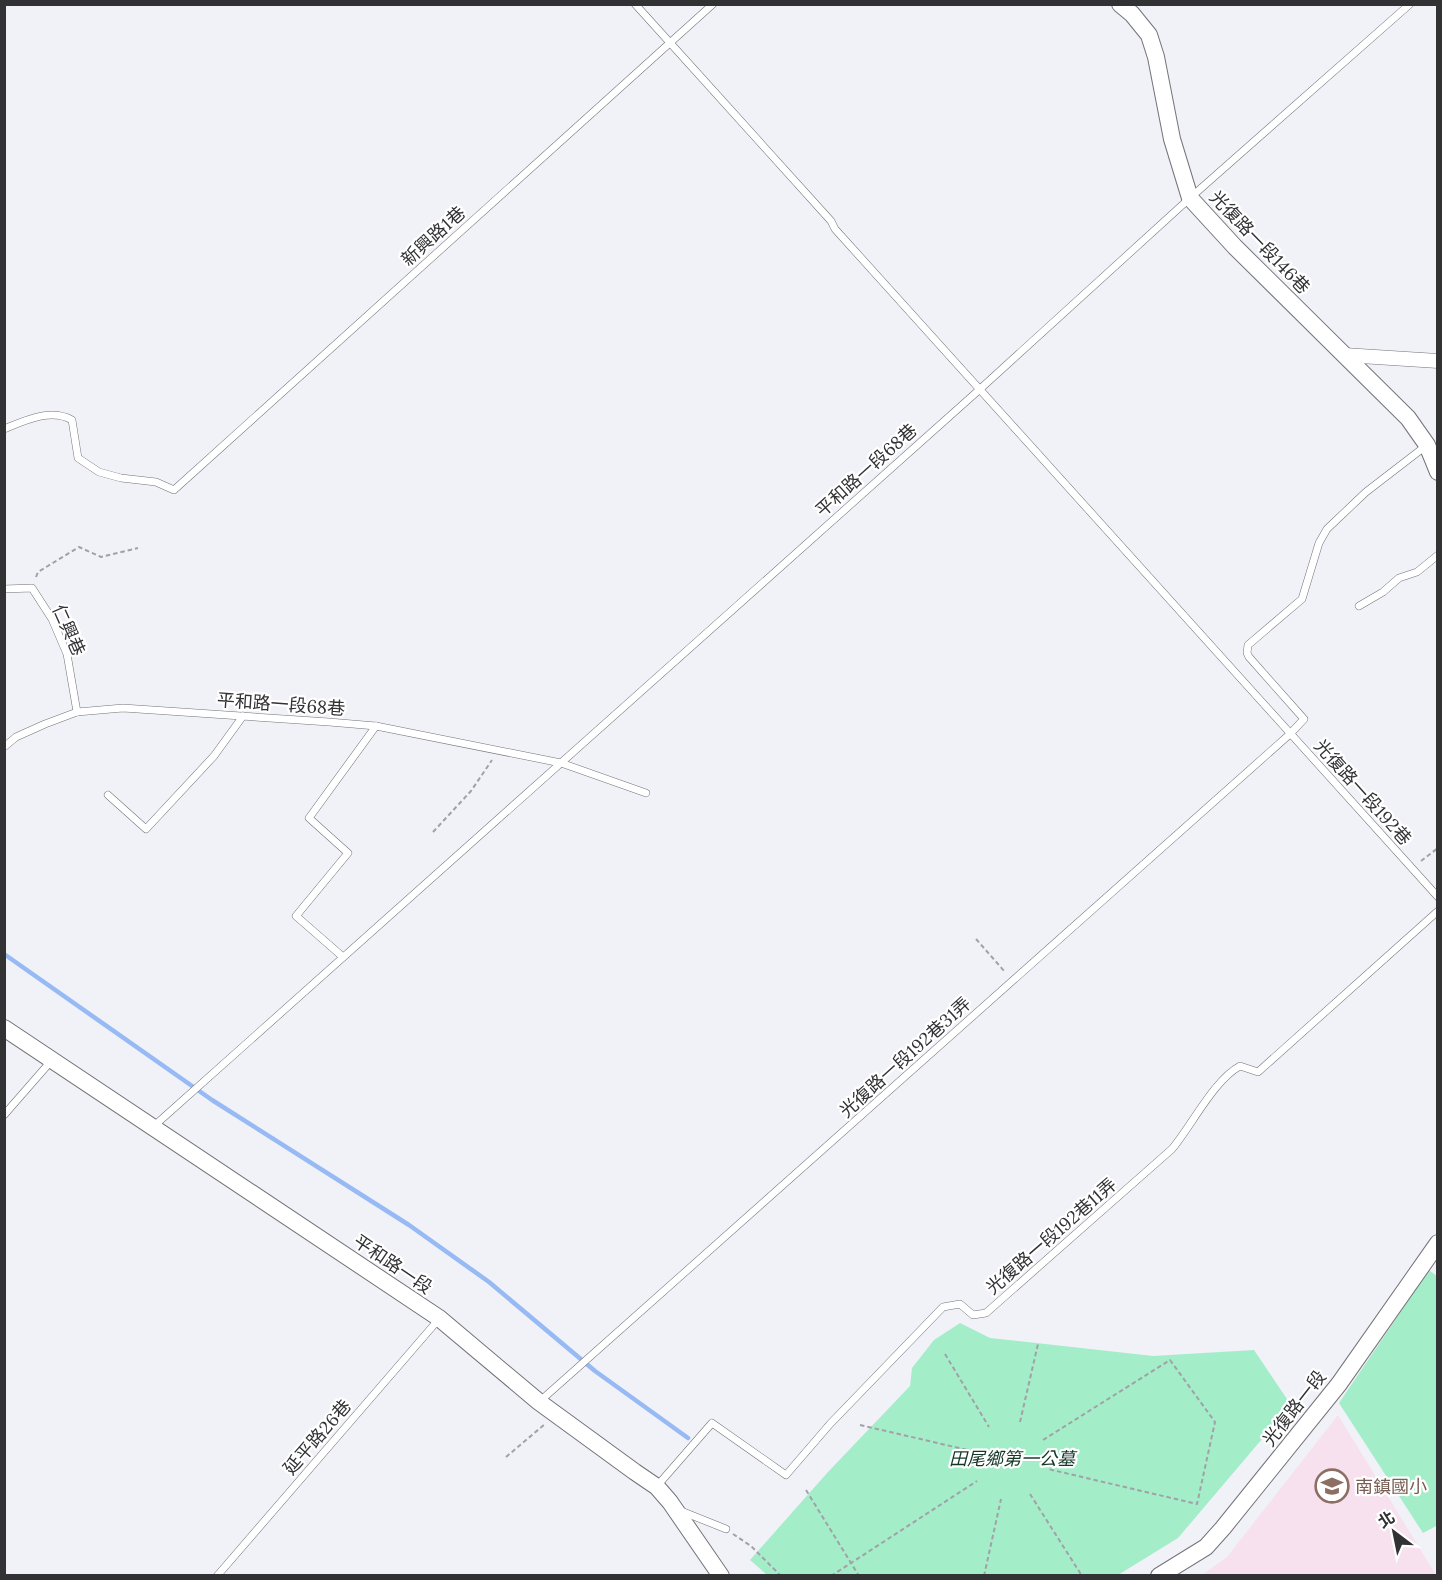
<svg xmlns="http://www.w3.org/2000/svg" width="1442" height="1580" viewBox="0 0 1442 1580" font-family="Lora,'Noto Sans TC',serif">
<rect width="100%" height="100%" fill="#f1f1f8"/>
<path fill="#f7e1ee" d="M1338 1415 1436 1575H1202L1227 1557Z"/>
<g fill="#a4edc9">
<path d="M1429 1270 1438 1277V1525L1423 1533 1339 1403Z"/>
<path d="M960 1323 990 1338 1153 1356 1254 1350 1291 1405 1178 1538 1118 1575H767L750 1560 828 1472 910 1386 912 1368 934 1340Z"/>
</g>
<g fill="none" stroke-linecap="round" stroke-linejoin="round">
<path stroke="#97baf4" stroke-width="4.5" d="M4 954 212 1100 409 1225 489 1282 595 1371 688 1438"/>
<g stroke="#737379" stroke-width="8">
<g id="service">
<path d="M635 4 831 221 835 229 1438 897"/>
<path d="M4 429C26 420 51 408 72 420L78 458 99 472 121 478 156 482 174 490 713 4"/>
<path d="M4 589 32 588 52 619 67 654 77 712"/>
<path d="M1359 606 1383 592 1399 578 1417 572 1438 555"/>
<path d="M4 747 16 737 45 724 77 712 123 708 329 722 376 726 561 763 646 793"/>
<path d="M108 795 146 829 214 756 243 716"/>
<path d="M343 957 296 916 348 853 309 818 376 726"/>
<path d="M4 1115 52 1060"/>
<path d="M154 1126 979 390 1190 198 1410 4"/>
<path d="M539 1402 1290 734 1304 719 1249 657 1247 653 1248 645 1302 599 1319 543 1327 529 1366 492 1427 445"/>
<path d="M657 1486 712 1423 786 1475 830 1424 943 1307 960 1304 973 1315 986 1313 1172 1149C1192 1125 1214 1080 1240 1066L1258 1072 1438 911"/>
<path d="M681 1511 726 1529"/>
<path d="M217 1576 439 1319"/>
</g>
</g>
<g stroke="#737379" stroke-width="15">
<path id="minor" d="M1344 355 1438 361"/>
</g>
<g stroke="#737379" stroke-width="18">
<g id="tertiary">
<path d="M1120 4 1132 14 1149 35 1156 57 1172 139 1190 198 1235 247 1408 418 1427 445 1438 472"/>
<path d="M4 1028 439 1318 539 1402 635 1472 657 1487 670 1502 721 1576"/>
<path d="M1159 1576 1206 1547 1223 1528 1339 1384 1438 1243"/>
</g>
</g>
<g stroke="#a1a1a7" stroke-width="2" stroke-dasharray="4.5 3" stroke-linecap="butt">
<path d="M36 577 38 572 79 547 101 557 138 548"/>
<path d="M433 832 471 791 492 760"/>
<path d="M1421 861 1438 848"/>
<path d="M976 939 1005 972"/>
<path d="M945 1354 989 1427"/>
<path d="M1020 1422 1038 1344"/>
<path d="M860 1425 972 1451"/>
<path d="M1043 1440 1170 1360 1215 1422 1197 1504 1048 1469"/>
<path d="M506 1457 545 1424"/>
<path d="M806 1490 859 1576"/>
<path d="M1030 1494 1082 1576"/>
<path d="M733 1534 751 1546 781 1576"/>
<path d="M831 1576 977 1481"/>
<path d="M984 1576 1001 1499"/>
</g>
<use href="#service" stroke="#fff" stroke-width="7"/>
<use href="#minor" stroke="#fff" stroke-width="14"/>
<use href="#tertiary" stroke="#fff" stroke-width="16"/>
</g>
<defs>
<g id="school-ring" transform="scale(1.725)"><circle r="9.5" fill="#fff" stroke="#8d6e63" stroke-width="1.5"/><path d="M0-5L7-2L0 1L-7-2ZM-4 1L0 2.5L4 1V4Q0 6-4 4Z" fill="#8d6e63"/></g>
</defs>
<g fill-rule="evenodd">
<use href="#school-ring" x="1332" y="1486"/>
</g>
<g text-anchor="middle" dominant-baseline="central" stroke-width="4.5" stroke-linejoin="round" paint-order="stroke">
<g font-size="18" fill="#323235" stroke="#fff">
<text transform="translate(433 236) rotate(-42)">新興路1巷</text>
<text transform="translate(1260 242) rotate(46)">光復路一段146巷</text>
<text transform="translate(866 470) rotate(-42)">平和路一段68巷</text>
<text transform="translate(69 630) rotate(66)">仁興巷</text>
<text transform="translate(281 704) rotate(4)">平和路一段68巷</text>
<text transform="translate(1363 792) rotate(48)">光復路一段192巷</text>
<text transform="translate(905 1057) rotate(-42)">光復路一段192巷31弄</text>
<text transform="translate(1051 1236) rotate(-41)">光復路一段192巷11弄</text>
<text transform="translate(393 1264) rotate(34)">平和路一段</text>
<text transform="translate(1294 1408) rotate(-52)">光復路一段</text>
<text transform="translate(317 1437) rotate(-49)">延平路26巷</text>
</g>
<g font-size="18" font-style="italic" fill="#153728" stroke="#fff">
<text x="1012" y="1458">田尾鄉第一公墓</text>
</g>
<g font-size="18" fill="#785e54" stroke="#fff" text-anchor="start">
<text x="1355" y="1486">南鎮國小</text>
</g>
</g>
<rect width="1442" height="1580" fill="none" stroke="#323235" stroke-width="12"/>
<g transform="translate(1394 1532) rotate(328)" stroke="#ffffff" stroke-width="4.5" paint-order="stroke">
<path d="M0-4.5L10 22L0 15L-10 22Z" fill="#323235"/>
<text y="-9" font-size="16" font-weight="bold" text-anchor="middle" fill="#323235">北</text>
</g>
</svg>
